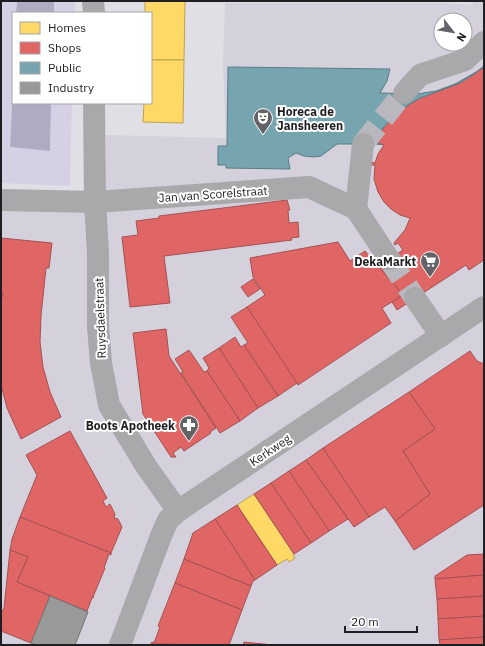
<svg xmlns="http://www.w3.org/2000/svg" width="485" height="646" viewBox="0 0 485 646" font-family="'IBM Plex Sans',sans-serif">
<rect width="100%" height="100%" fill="#e0dfe5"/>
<path fill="#d4d1dc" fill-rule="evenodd" d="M474 1H484V645H1V200L95 202 106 158V135L226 138 223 64 225 3H448L472 5ZM441 20H465V44H441Z"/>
<g fill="#d6d0e5">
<path d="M1 1H17L16 13H13V85L10 147 50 151 51 103H72L70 186 1 183Z"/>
<rect x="54" y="1" width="21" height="12"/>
</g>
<g fill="#b1aac3">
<path d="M17 1H54V13H16Z"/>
<path d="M13 85V103H51L50 151 10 147Z"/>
</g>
<g fill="#ffd966" stroke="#bca152">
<path d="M145 1H185L184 60H151V13H145Z"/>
<path d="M151 60H184L183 123 143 122 144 103H151Z"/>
<path d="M254 494 294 554 293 555 295 558 289 562 287 559 277 565 237 505Z"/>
</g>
<g fill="#e06666" stroke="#a65052">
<path d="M484 67V260L469 270 466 265 397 310 392 302 403 295 378 266 403 250 398 243 395 245 394 243 405 230 410 218 400 215 391 209 384 202 378 192 374 179 375 165H371V162L375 163 378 154 384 145 371 143V140H375L384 127 395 115 408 105 420 98 460 83Z"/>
<path d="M287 200 290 210H288L289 223 298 222 299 237 291 238 292 240 164 256 170 303 130 307 122 237 138 235 136 221 159 218V216Z"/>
<path d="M1 238 52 243 49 268H46L41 316 40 342 43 367 50 392 61 417 21 439 7 408 1 385V298H2L3 293H1Z"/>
<path d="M338 242 350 261 365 251 403 295 382 308 391 323 298 385 247 307 265 295 253 277 250 258Z"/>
<path d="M253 279 260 289 248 297 241 287Z"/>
<path d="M247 307 297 383 278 396 244 345 248 343 231 317Z"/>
<path d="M166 329 169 356 216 428 210 432 211 433 184 451 181 447 173 453 176 457H171L143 414 133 333Z"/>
<path d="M235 337 241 347 244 345 278 396 258 408 219 348Z"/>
<path d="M219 348 258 408 240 421 207 371 209 368 203 358Z"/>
<path d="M189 350 204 372 207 371 240 421 220 433 181 373 183 372 175 359Z"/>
<path d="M470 351 477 361 484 364V505L414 550 395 521 430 494 403 451 435 429 409 392Z"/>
<path d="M409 392 435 429 403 451 430 494 395 521 385 507 369 517 323 448Z"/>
<path d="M70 431 107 498 103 501 106 507 110 504 115 514 114 518 118 519 122 527 111 553 20 517 37 475 26 455Z"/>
<path d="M323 448 369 517 354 527 306 460Z"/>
<path d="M306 460 348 519 329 531 289 471Z"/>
<path d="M289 471 329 531 311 543 271 483Z"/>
<path d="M271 483 311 543 294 554 254 494Z"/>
<path d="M237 505 277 565 255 580 215 519Z"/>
<path d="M20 517 111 553V555L109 554 104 568H105L93 597H94L92 598 87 611 17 582 28 557 10 550 12 539Z"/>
<path d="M215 519 255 580 253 581 251 586 184 559 193 533Z"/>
<path d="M10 550 28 557 17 582 50 596 31 643 1 631V614L4 608Z"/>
<path d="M484 554V575L435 579V576L467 555Z"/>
<path d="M184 559 251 586 242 610 175 583Z"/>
<path d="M484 575V596L437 599 435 579Z"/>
<path d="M175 583 242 610 229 645 151 644 152 642 154 643 160 627 158 626Z"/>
<path d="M484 596V616L438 619 437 599Z"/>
<path d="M484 616V637L439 640 438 619Z"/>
<path d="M484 637V645H440L439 640Z"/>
<path d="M244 642 273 645H243Z"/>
</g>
<path fill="#76a5af" stroke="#5c7c85" d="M484 66 476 73 460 83 420 98 408 105 395 115 384 127 375 140H371V143L382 144H337L321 156 313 157 304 156 296 153 288 158 290 169 226 168V165H218V146H227L228 67 390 69 387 81 380 93 417 94 436 91 455 84 476 72Z"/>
<path fill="#999" stroke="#747475" d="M50 596 88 612 75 645H36L31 643Z"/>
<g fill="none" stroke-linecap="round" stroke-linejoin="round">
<g stroke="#b9b8be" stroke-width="22" stroke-dasharray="22 11" stroke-linecap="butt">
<path d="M363 144 393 106 404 93"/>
<path d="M389 259 415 298"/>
</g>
<g stroke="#a9a8aa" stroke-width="22">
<path d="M93 1 94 13"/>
<path d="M404 93 420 75 465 60 484 42"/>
<path d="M94 103 95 202 98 253V327L101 363 109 405 146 466 178 511"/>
<path d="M1 200 95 202 309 187 356 209"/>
<path d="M356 209 363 144"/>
<path d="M356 209 389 259"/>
<path d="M415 298 441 336"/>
<path d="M120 645 161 536 168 520 178 511 484 307"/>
</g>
</g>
<defs>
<g id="theatre-pin" transform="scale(1)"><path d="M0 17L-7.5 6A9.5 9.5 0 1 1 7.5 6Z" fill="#636266" stroke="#fff"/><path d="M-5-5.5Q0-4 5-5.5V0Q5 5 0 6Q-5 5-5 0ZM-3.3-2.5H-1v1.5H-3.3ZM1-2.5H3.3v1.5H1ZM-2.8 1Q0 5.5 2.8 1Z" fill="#fff"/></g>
<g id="supermarket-pin" transform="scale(1)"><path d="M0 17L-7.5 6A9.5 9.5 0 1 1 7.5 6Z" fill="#636266" stroke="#fff"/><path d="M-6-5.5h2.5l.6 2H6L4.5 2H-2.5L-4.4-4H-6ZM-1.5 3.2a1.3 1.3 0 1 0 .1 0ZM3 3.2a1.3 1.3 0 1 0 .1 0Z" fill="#fff"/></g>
<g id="pharmacy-pin" transform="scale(1)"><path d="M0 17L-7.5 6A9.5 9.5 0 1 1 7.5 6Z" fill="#636266" stroke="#fff"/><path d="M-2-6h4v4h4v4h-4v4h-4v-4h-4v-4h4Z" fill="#fff"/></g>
</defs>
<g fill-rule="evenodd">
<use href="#theatre-pin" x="263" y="118"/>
<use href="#supermarket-pin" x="430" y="261"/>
<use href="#pharmacy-pin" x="189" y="425"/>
</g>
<g text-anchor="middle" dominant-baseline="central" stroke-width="4" stroke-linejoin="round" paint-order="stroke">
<g font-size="12" font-weight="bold" fill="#1f1e22" stroke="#fff" text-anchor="end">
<text x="277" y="111" text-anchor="start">Horeca de<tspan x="277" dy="14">Jansheeren</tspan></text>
<text x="416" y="261">DekaMarkt</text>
<text x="175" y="425">Boots Apotheek</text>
</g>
<g font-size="12" fill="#1f1e22" stroke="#fff">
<text transform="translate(213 194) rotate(-4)">Jan van Scorelstraat</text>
<text transform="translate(100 318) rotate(-92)">Ruysdaelstraat</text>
<text transform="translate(270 450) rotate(-34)">Kerkweg</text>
</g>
</g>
<rect width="485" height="646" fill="none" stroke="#1f1e22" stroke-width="4"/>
<rect x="12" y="12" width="140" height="92" fill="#ffffff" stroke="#a5a5a7"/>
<rect x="20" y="22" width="20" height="12" fill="#ffd966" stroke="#a5a5a7"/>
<text x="48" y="32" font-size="12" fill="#1f1e22">Homes</text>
<rect x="20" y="42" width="20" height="12" fill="#e06666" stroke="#a5a5a7"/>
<text x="48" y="52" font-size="12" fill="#1f1e22">Shops</text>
<rect x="20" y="62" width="20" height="12" fill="#76a5af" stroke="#a5a5a7"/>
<text x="48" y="72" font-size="12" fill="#1f1e22">Public</text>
<rect x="20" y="82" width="20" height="12" fill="#999999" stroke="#a5a5a7"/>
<text x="48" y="92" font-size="12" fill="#1f1e22">Industry</text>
<g transform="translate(453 32) rotate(121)"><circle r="19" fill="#ffffff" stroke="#a5a5a7"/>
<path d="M0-3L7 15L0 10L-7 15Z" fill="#636266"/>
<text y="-6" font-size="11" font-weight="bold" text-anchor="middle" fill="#1f1e22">N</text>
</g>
<path d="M345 626v6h72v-6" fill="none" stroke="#1f1e22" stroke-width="2"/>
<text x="351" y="626" font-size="12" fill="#1f1e22" stroke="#ffffff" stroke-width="3" paint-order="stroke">20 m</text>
</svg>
